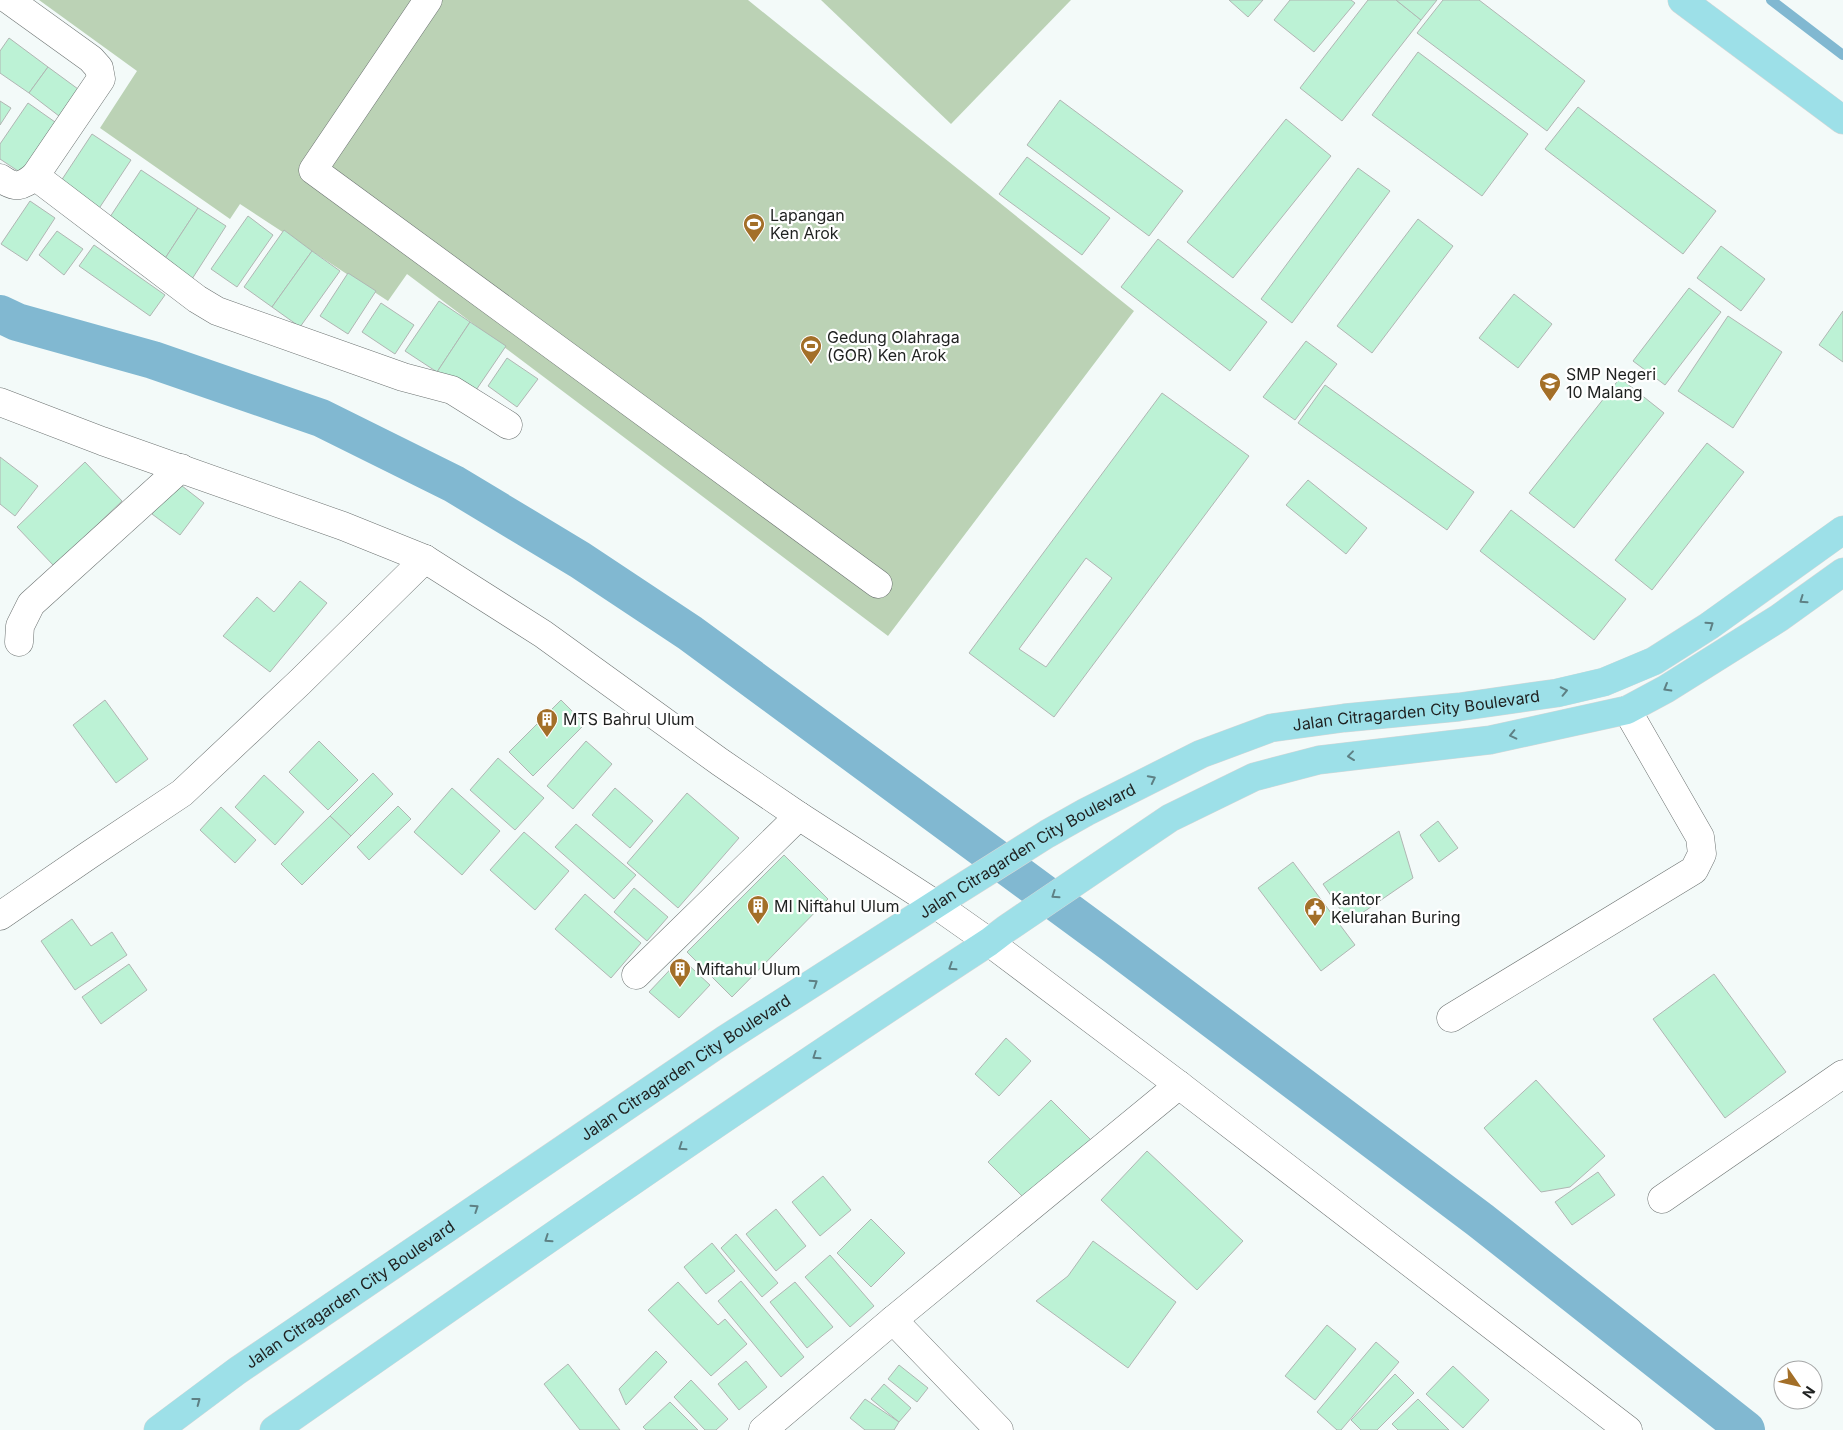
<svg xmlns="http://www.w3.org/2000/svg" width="1843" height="1430" viewBox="0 0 1843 1430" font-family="Inter,sans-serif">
<rect width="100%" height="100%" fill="#f3faf9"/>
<g fill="#bbd2b5">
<path d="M39 0H748L1134 311 888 636 407 274 388 301 240 204 230 219 100 128 137 71Z"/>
<path d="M821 0H1071L951 124Z"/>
</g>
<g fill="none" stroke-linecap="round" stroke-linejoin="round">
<path stroke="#81b8d1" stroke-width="10" d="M1771 0 1843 55"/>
<path stroke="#81b8d1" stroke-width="38" d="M0 314 17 322 153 360 321 418 454 484 580 560 690 633 1114 945 1480 1220 1746 1430"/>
</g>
<g fill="#bcf2d5" stroke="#b0b6b3" fill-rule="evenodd">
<path d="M1229 0H1263L1248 17Z"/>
<path d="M1290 0H1351L1355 3 1314 52 1274 20Z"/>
<path d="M1368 0H1396L1421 20 1342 121 1300 88Z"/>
<path d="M1396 0H1437L1421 20Z"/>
<path d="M1443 0H1479L1585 81 1547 131 1417 33Z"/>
<path d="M9 38 48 67 29 93 0 73V51Z"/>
<path d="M1418 52 1528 134 1482 196 1372 115Z"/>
<path d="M48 67 78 89 59 116 29 93Z"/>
<path d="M1060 100 1183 191 1149 236 1027 145Z"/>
<path d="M0 101 11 108 0 125Z"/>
<path d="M28 103 55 122 21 173 0 159V144Z"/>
<path d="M1578 107 1716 211 1683 254 1545 149Z"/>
<path d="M1286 119 1331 156 1233 278 1187 242Z"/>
<path d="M92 134 131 160 96 213 57 187Z"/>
<path d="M1027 157 1110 218 1082 255 999 194Z"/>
<path d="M1358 168 1390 191 1292 323 1261 299Z"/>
<path d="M141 170 198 208 164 260 106 223Z"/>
<path d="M30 201 55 218 27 261 1 244Z"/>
<path d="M198 208 226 226 192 279 164 260Z"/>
<path d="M248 216 273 235 237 287 211 269Z"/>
<path d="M1418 219 1453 246 1372 353 1337 326Z"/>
<path d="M284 230 312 251 272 307 244 287Z"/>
<path d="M57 231 83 249 64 275 39 255Z"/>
<path d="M1158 239 1267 322 1230 371 1121 287Z"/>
<path d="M94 245 165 295 150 316 79 266Z"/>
<path d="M1721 246 1765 279 1741 311 1697 278Z"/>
<path d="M312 251 340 271 300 327 272 307Z"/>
<path d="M348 273 376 291 348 334 320 316Z"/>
<path d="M1689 288 1721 312 1665 385 1633 361Z"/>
<path d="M1514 294 1552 324 1518 368 1479 338Z"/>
<path d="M439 301 470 322 437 372 405 351Z"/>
<path d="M381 303 414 325 395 354 362 332Z"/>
<path d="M1843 311V362L1819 345Z"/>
<path d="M1728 316 1782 352 1733 428 1678 391Z"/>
<path d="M470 322 506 346 472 396 437 372Z"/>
<path d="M1306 341 1337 364 1295 420 1263 397Z"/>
<path d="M507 358 538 379 517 407 488 386Z"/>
<path d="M1620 378 1664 413 1574 528 1529 493Z"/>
<path d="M1325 385 1474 492 1447 530 1298 423Z"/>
<path d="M1162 393 1249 456 1054 717 969 653ZM1086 558 1112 578 1046 667 1019 649Z"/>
<path d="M1707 443 1744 472 1652 590 1615 560Z"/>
<path d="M0 457 38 486 15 516 0 504Z"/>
<path d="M85 462 122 501 54 566 17 527Z"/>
<path d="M1308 480 1367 528 1346 554 1286 505Z"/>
<path d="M177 482 204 503 180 535 152 514Z"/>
<path d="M1511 510 1626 599 1594 640 1480 551Z"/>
<path d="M300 581 327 603 270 672 223 636 257 597 274 612Z"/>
<path d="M105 700 148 759 116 783 73 725Z"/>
<path d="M561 700 585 724 533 776 509 752Z"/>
<path d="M319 741 358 780 328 810 289 772Z"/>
<path d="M586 741 612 764 573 809 547 786Z"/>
<path d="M498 758 544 798 515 830 470 790Z"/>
<path d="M373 773 393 794 351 836 330 816Z"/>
<path d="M264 775 304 812 275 845 235 807Z"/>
<path d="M452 788 500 831 462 875 414 832Z"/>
<path d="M615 788 653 821 630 848 592 815Z"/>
<path d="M687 793 739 838 678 908 627 863Z"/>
<path d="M398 806 411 819 369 860 357 847Z"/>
<path d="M221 807 256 840 235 863 200 830Z"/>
<path d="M330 816 351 836 302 885 281 864Z"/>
<path d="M1438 821 1458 848 1439 862 1420 835Z"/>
<path d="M576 824 636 875 614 899 555 847Z"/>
<path d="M1399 831 1413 878 1349 922 1323 884Z"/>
<path d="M524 832 569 871 535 910 490 870Z"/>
<path d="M784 855 828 899 732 997 687 952Z"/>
<path d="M1293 862 1355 945 1321 971 1258 888Z"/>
<path d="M634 888 668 917 647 941 614 912Z"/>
<path d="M585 894 641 943 611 978 555 929Z"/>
<path d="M72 919 91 946 112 932 127 955 75 990 41 941Z"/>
<path d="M681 958 710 985 679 1018 649 992Z"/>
<path d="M129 964 147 990 101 1024 82 997Z"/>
<path d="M1714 974 1786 1072 1725 1118 1653 1019Z"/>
<path d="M1006 1038 1031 1061 999 1096 975 1074Z"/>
<path d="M1536 1080 1605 1156 1570 1187 1541 1192 1484 1128Z"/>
<path d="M1051 1100 1092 1141 1029 1203 988 1162Z"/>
<path d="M1147 1151 1243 1241 1197 1290 1101 1200Z"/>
<path d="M1598 1172 1615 1195 1572 1225 1555 1202Z"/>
<path d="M823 1176 851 1210 820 1236 792 1202Z"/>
<path d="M776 1209 806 1246 776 1271 746 1234Z"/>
<path d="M871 1219 905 1253 871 1287 837 1253Z"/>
<path d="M736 1234 778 1283 762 1297 721 1248Z"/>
<path d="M1093 1241 1176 1302 1128 1368 1036 1301 1068 1276Z"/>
<path d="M712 1243 735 1271 706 1294 684 1267Z"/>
<path d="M830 1255 874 1306 850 1327 805 1277Z"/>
<path d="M741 1281 804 1357 781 1377 718 1301Z"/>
<path d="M678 1282 718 1325 725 1319 747 1344 711 1376 648 1310Z"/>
<path d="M795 1282 833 1327 807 1348 770 1302Z"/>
<path d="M1327 1325 1356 1349 1315 1400 1285 1376Z"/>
<path d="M1376 1342 1399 1362 1341 1430H1337L1317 1412Z"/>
<path d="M656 1351 667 1362 626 1405 619 1389Z"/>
<path d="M746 1361 767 1387 739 1410 718 1384Z"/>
<path d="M568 1364 620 1430H580L544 1384Z"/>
<path d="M899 1365 928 1388 917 1402 888 1379Z"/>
<path d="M1453 1366 1489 1400 1463 1428 1426 1394Z"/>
<path d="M1395 1374 1414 1393 1377 1430H1361L1351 1420Z"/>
<path d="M691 1380 728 1419 716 1430H705L674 1397Z"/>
<path d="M884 1384 911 1408 899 1422 871 1399Z"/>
<path d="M865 1399 899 1422 894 1430H865L850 1418Z"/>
<path d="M1418 1399 1449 1430H1398L1392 1424Z"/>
<path d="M670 1402 698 1430H646L643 1427Z"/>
</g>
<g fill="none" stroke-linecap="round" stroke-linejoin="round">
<g stroke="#6c7271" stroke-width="29">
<g id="minor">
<path d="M9 0 91 59 99 68 101 79 35 176"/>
<path d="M428 0 313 170 878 584"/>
<path d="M0 178C16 189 21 187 35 176L197 299 217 311 403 377 452 390 508 425"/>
<path d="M0 402 102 441 343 526 425 559 543 634 720 762 799 816 935 904 989 942 1179 1085 1628 1430"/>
<path d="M19 642 20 626 31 604 181 468"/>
<path d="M0 916 89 855 182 793 300 682 425 559"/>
<path d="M636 975 799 816"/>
<path d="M1451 1018 1694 870 1702 854 1700 837 1627 710"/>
<path d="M1662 1199 1843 1074"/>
<path d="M893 1320 999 1430"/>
<path d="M763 1430 893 1320 1179 1085"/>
</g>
</g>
<g stroke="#d7d7d7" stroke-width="29">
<g id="major">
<path d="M1682 0 1843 120"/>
<path id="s1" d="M158 1430 237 1371 724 1040 958 890 1047 834 1086 812 1201 754 1271 728 1344 718 1459 707 1557 693 1604 682 1654 661 1709 626 1843 530"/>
<path d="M274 1430C510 1265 747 1100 989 942L1006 929 1170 818 1254 777 1319 760 1490 740 1627 710 1666 689 1779 618 1843 572"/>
</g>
</g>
<use href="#minor" stroke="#fff" stroke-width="28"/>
<use href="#major" stroke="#9de0e8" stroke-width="28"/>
</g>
<defs><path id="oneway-chevron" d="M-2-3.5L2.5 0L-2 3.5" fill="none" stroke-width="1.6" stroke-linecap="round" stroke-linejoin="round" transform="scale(1.25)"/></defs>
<g stroke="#5e8084">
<use href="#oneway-chevron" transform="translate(1803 600) rotate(145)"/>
<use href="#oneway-chevron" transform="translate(1710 625) rotate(-35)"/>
<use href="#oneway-chevron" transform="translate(1667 688) rotate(150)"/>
<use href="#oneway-chevron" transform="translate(1564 691) rotate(-12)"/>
<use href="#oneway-chevron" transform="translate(1513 735) rotate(167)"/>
<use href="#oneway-chevron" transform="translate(1351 756) rotate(173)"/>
<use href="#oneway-chevron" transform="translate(1152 779) rotate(-27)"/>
<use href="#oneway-chevron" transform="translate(1055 895) rotate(146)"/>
<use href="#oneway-chevron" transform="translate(952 967) rotate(147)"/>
<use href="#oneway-chevron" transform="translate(814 983) rotate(-33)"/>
<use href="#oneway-chevron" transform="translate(816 1056) rotate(146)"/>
<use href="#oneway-chevron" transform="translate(682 1147) rotate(146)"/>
<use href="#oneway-chevron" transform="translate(475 1208) rotate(-34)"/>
<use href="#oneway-chevron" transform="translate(548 1239) rotate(146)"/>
<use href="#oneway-chevron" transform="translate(197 1401) rotate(-37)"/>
</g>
<defs>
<g id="stadium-pin" transform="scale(1.125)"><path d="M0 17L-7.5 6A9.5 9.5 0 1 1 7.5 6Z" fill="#a36f28" stroke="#fff"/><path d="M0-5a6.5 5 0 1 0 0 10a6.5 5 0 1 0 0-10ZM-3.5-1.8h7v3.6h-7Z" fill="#fff"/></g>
<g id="school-pin" transform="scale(1.125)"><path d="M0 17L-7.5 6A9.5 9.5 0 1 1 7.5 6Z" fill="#a36f28" stroke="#fff"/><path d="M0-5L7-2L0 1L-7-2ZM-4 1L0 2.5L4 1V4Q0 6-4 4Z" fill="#fff"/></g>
<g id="building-pin" transform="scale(1.125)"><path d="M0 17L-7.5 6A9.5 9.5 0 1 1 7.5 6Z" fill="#a36f28" stroke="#fff"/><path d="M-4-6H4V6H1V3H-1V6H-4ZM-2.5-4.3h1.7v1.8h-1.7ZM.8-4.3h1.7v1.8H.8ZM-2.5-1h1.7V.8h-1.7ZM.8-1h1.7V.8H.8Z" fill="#fff"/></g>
<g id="civic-pin" transform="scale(1.125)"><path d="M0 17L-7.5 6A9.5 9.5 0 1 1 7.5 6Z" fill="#a36f28" stroke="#fff"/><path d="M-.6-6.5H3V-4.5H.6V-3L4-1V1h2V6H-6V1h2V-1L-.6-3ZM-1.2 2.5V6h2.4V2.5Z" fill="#fff"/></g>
</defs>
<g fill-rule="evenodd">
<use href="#stadium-pin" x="754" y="224"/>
<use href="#stadium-pin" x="811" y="346"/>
<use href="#school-pin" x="1550" y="383"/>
<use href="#building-pin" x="547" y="719"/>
<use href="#building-pin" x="758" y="906"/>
<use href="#civic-pin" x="1315" y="908"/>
<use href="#building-pin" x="680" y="969"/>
</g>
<g text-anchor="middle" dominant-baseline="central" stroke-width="4.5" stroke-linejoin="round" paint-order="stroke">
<g font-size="16" fill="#1f2120" stroke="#fff" text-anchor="start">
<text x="770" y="215">Lapangan<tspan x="770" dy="18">Ken Arok</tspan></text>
<text x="827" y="337">Gedung Olahraga<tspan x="827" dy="18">(GOR) Ken Arok</tspan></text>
<text x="1566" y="374">SMP Negeri<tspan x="1566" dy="18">10 Malang</tspan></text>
<text x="563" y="719">MTS Bahrul Ulum</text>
<text x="1331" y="899">Kantor<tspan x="1331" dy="18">Kelurahan Buring</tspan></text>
<text x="774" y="906">MI Niftahul Ulum</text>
<text x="696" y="969">Miftahul Ulum</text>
</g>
<g font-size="16" fill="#1f2120" stroke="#fff">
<text stroke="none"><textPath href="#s1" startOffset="1465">Jalan Citragarden City Boulevard</textPath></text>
<text stroke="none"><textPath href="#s1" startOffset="1045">Jalan Citragarden City Boulevard</textPath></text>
<text stroke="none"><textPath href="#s1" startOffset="640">Jalan Citragarden City Boulevard</textPath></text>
<text stroke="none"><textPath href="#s1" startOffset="235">Jalan Citragarden City Boulevard</textPath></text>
</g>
</g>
<g transform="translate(1798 1385) rotate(124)"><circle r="24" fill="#ffffff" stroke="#a5a6a6"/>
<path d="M0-4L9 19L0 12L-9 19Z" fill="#a36f28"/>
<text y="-8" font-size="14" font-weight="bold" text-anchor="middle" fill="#1f2120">N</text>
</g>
</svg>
